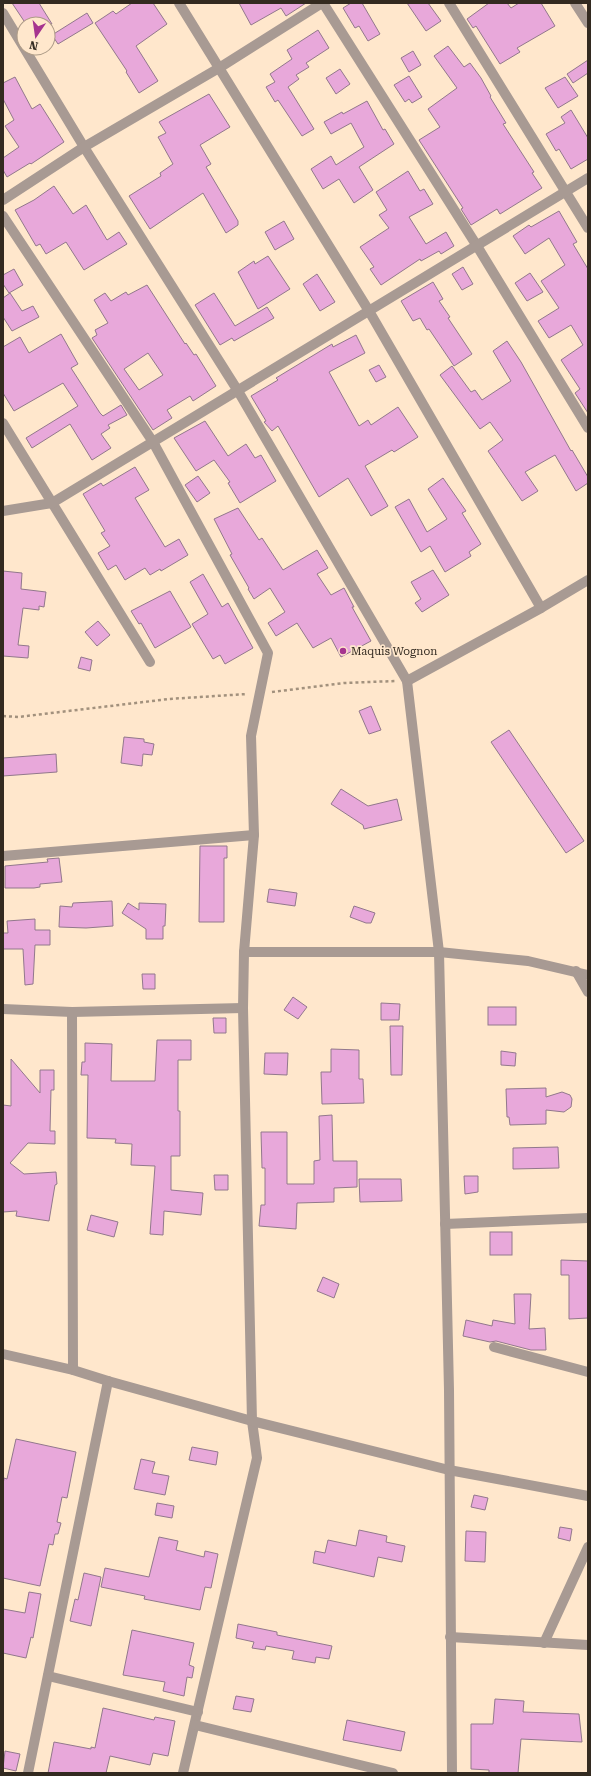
<svg xmlns="http://www.w3.org/2000/svg" width="591" height="1776" viewBox="0 0 591 1776" font-family="'Roboto Serif',serif">
<rect width="100%" height="100%" fill="#ffe7cc"/>
<g fill="#e8a8da" stroke="#92788c" fill-rule="evenodd">
<path d="M12 3H39L52 24H26Z"/>
<path d="M132 3H153L167 24 136 46 158 81 139 93 126 72 127 71 95 23 113 11 116 14Z"/>
<path d="M239 3H306L286 16 281 8 251 25Z"/>
<path d="M351 3H362L380 34 368 41 359 26 355 28 343 8Z"/>
<path d="M407 3H428L441 21 426 31Z"/>
<path d="M489 3H507L511 8 519 3H541L555 26 517 48 520 52 500 64 476 26 473 28 467 19Z"/>
<path d="M87 13 93 23 58 44 52 35Z"/>
<path d="M318 30 329 48 306 63 309 67 296 75 299 79 288 87 314 129 302 136 278 100 275 102 266 87 275 82 270 74 292 59 287 50Z"/>
<path d="M448 46 464 67 470 63 481 78 491 96 490 97 506 123 503 124 534 172 532 173 542 188 500 214 497 209 471 225 461 209 463 208 419 140 440 127 428 109 457 88 434 56Z"/>
<path d="M413 51 421 65 409 72 401 58Z"/>
<path d="M588 60V73L573 83 567 74Z"/>
<path d="M340 69 350 84 336 94 326 78Z"/>
<path d="M409 76 422 97 412 103 409 99 405 102 394 85Z"/>
<path d="M15 77 32 109 40 104 64 142 31 164 30 163 7 177 3 170V158L19 147 5 126 14 120 3 99V83Z"/>
<path d="M565 77 578 96 558 108 545 88Z"/>
<path d="M209 94 230 127 200 145 211 164 206 167 238 221V225L226 233 203 193 150 229 129 196 161 176 160 173 173 164 158 137 166 133 159 122Z"/>
<path d="M367 101 383 130 385 129 394 144 359 167 373 190 354 203 339 179 323 189 311 169 331 156 336 165 364 147 351 123 331 134 324 122 342 112 343 114Z"/>
<path d="M571 110 588 138V159L571 169 559 149 556 151 546 134 565 123 561 117Z"/>
<path d="M408 171 420 191 424 189 433 204 409 217 426 244 446 232 454 246 441 254 439 251 421 261 420 259 381 285 370 269 374 267 360 247 389 228 379 215 387 210 376 192Z"/>
<path d="M54 186 73 214 86 205 107 240 119 232 127 244 84 270 66 242 46 254 40 244 36 246 15 210 34 200Z"/>
<path d="M559 211 577 242 573 244 588 269V413L575 393 580 389 561 360 583 345 571 325 549 338 538 321 559 308 541 281 565 265 549 238 525 254 513 236 529 225 531 227Z"/>
<path d="M284 221 294 239 275 250 265 232Z"/>
<path d="M268 256 290 289 258 309 238 272 254 261 255 264Z"/>
<path d="M463 267 473 284 462 290 452 274Z"/>
<path d="M14 269 23 285 9 293 3 284V275Z"/>
<path d="M530 273 543 292 527 301 515 283Z"/>
<path d="M317 274 335 302 320 311 303 284Z"/>
<path d="M433 282 443 299 439 301 450 317 448 318 472 354 454 366 429 329 427 330 420 318 413 321 401 301Z"/>
<path d="M147 285 185 344 186 343 194 355 196 354 216 386 193 401 190 396 167 410 172 418 153 430 92 338 97 335 95 330 108 323 94 300 105 293 111 301 126 292 128 295ZM148 353 163 375 139 390 124 369Z"/>
<path d="M10 293 22 311 33 306 39 317 12 331 3 317V298Z"/>
<path d="M214 293 235 326 267 307 274 318 234 341 232 338 220 345 195 305Z"/>
<path d="M61 334 78 364 71 368 100 413 103 416 121 405 127 415 108 425 110 428 101 434 111 448 92 460 70 424 32 448 26 438 78 406 63 383 14 411 3 393V347L20 337 29 353Z"/>
<path d="M356 335 365 353 329 372 359 426 368 420 371 425 398 407 418 437 394 452 392 450 365 466 388 506 371 516 348 478 319 497 278 426 272 431 264 422 266 421 251 396 278 380 276 378 332 344 333 347Z"/>
<path d="M507 341 521 362 571 451 572 450 588 477V483L576 491 555 455 525 472 538 491 522 501 488 451 503 440 490 422 480 429 440 375 452 366 471 392 475 390 482 400 511 381 493 351Z"/>
<path d="M379 365 386 377 376 382 369 370Z"/>
<path d="M205 421 228 456 246 444 255 458 261 455 276 481 240 503 228 483 230 482 214 460 196 471 174 438Z"/>
<path d="M135 467 149 490 135 498 165 547 179 539 188 555 161 571 160 569 150 575 145 568 125 580 116 565 108 570 98 553 110 546 101 533 105 531 83 494 101 483 103 486Z"/>
<path d="M198 476 210 493 197 502 185 485Z"/>
<path d="M443 478 466 511 462 513 481 544 469 552 471 556 445 572 430 546 421 552 395 507 409 499 427 532 447 519 428 489Z"/>
<path d="M238 508 259 540 262 538 283 570 317 550 328 568 317 574 331 595 344 588 354 607H352L371 641 341 657 331 638 313 648 297 623 276 636 268 623 285 612 270 588 254 599 248 589 249 588 230 555 232 554 214 519Z"/>
<path d="M433 570 449 595 422 612 415 603 421 599 411 582Z"/>
<path d="M3 571 22 573 21 589 46 592 44 607 39 606V610L23 608 18 645 29 646 28 658 3 656Z"/>
<path d="M203 574 222 607 228 603 253 648 225 664 220 655 213 659 192 624 208 614 190 582Z"/>
<path d="M170 591 191 627 155 648 141 623 139 624 131 611Z"/>
<path d="M98 621 110 635 97 646 85 632Z"/>
<path d="M81 657 92 660 90 671 78 668Z"/>
<path d="M371 706 381 730 369 734 359 711Z"/>
<path d="M509 730 584 841 566 853 491 742Z"/>
<path d="M124 737 144 739V742L154 744 152 755 143 754 142 766 121 763Z"/>
<path d="M56 754 57 772 3 776V758Z"/>
<path d="M341 789 368 806 397 799 402 820 364 829 363 825 331 804Z"/>
<path d="M200 846H227V858H224V922H199Z"/>
<path d="M59 858 62 882 40 884V887L34 888H5V866L48 862 47 859Z"/>
<path d="M269 889 297 893 295 906 267 902Z"/>
<path d="M112 901 113 926 86 928 59 927 60 906 72 907 73 903Z"/>
<path d="M128 903 139 910V903L166 904 165 926H163V939H146V929L122 913Z"/>
<path d="M354 906 375 913 371 923H366L350 917Z"/>
<path d="M35 919V930H50V945H35L33 984 25 985 23 949H3V933H8L7 921Z"/>
<path d="M142 974H155V989H143Z"/>
<path d="M293 997 307 1007 298 1019 284 1010Z"/>
<path d="M381 1003 400 1004 399 1020H381Z"/>
<rect x="488" y="1007" width="28" height="18"/>
<path d="M213 1018H226V1033H214Z"/>
<path d="M390 1026H403L402 1075H391Z"/>
<path d="M157 1040H191V1060H178V1111H180V1156H171V1190L203 1193 201 1215 164 1211 163 1235 150 1234 155 1166 131 1165 132 1144 115 1143 116 1139 87 1138 88 1075H81L82 1062H85V1043L112 1044 111 1081H155Z"/>
<path d="M331 1049 359 1050V1079H363L364 1103 322 1104 321 1072H331Z"/>
<path d="M501 1051 516 1053 515 1066 501 1065Z"/>
<path d="M265 1053H288L287 1075 264 1074Z"/>
<path d="M11 1059 40 1093V1070H54V1090H51L50 1131H55V1144L28 1143 10 1163 24 1174 56 1172 57 1184 55 1185 49 1221 16 1216 17 1211 3 1212V1105L11 1106Z"/>
<path d="M546 1088V1097L562 1092 570 1095 572 1099 571 1107 564 1112 546 1110V1124L510 1125 509 1117H507L506 1089Z"/>
<path d="M332 1115 333 1161H357V1187L334 1188V1202L297 1203 296 1229 259 1226 261 1205H265V1168H262L261 1132H287V1184H314V1161L320 1160 319 1116Z"/>
<path d="M558 1147 559 1168 513 1169V1148Z"/>
<path d="M214 1175H228V1190H215Z"/>
<path d="M464 1176H478V1192L465 1194Z"/>
<path d="M359 1179H401L402 1201 360 1202Z"/>
<path d="M91 1215 118 1222 114 1237 87 1230Z"/>
<rect x="490" y="1232" width="22" height="23"/>
<path d="M561 1260 588 1261V1318L569 1319V1275H561Z"/>
<path d="M323 1277 339 1284 334 1298 317 1291Z"/>
<path d="M514 1294H531L529 1329 545 1328 546 1350H531L496 1341 490 1342 463 1336 466 1320 492 1326 493 1320 515 1324Z"/>
<path d="M16 1439 76 1452 67 1498 62 1497 57 1522 61 1523 58 1534H55L53 1545 49 1544 40 1586 3 1578V1485L4 1478 7 1479Z"/>
<path d="M192 1447 218 1452 216 1465 189 1460Z"/>
<path d="M141 1459 155 1462 152 1473 169 1476 165 1495 134 1489Z"/>
<path d="M474 1495 488 1498 485 1510 471 1507Z"/>
<path d="M157 1503 174 1506 172 1518 155 1515Z"/>
<path d="M560 1527 572 1529 570 1541 558 1538Z"/>
<path d="M359 1530 387 1536 386 1542 405 1546 402 1562 378 1557 374 1577 313 1563 315 1551 325 1553 328 1540 356 1546Z"/>
<path d="M466 1531 486 1532 485 1562 465 1561Z"/>
<path d="M159 1537 178 1541 176 1550 204 1557 205 1551 218 1554 211 1588 205 1587 200 1610 144 1599 145 1596 101 1587 105 1568 149 1577Z"/>
<path d="M84 1573 101 1577 91 1626 70 1621 75 1599 78 1600Z"/>
<path d="M29 1592 41 1594 33 1638 31 1637 26 1658 3 1653V1609L25 1613Z"/>
<path d="M238 1624 277 1632V1635L332 1646 329 1659 316 1657 315 1663 292 1659 294 1651 266 1646 265 1650 252 1648 254 1642 236 1638Z"/>
<path d="M132 1630 194 1643 189 1665 194 1667 192 1678 187 1677 184 1696 163 1691 165 1682 123 1675Z"/>
<path d="M236 1696 254 1699 251 1712 233 1709Z"/>
<path d="M495 1699 524 1701 523 1712 579 1714 582 1742 521 1739 518 1773H489V1770L471 1769V1724H493Z"/>
<path d="M103 1708 154 1720 155 1717 175 1721 168 1756 153 1753 150 1765 110 1756 106 1773H48L54 1742 91 1749V1747L95 1748Z"/>
<path d="M347 1720 405 1732 401 1751 343 1740Z"/>
<path d="M5 1751 20 1754 16 1771 3 1768Z"/>
</g>
<g fill="none" stroke-linecap="round" stroke-linejoin="round">
<g stroke="#a2917d" stroke-width="2.5" stroke-dasharray="3 3" stroke-linecap="butt">
<path d="M272 692 344 683 395 681"/>
<path d="M3 716 18 717 169 699 247 694"/>
</g>
<g stroke="#a89a93" stroke-width="10">
<path d="M179 3 369 311 541 608"/>
<path d="M323 3 477 246 588 428"/>
<path d="M449 3 588 228"/>
<path d="M575 3 588 23"/>
<path d="M3 13 84 147 238 391 407 681 439 952 449 1390 452 1773"/>
<path d="M3 200 84 147 219 68 322 3"/>
<path d="M3 216 153 442 268 653 251 736 254 835 244 952 243 1008 252 1421 257 1458 183 1773"/>
<path d="M3 423 150 662"/>
<path d="M3 511 52 503 588 178"/>
<path d="M407 681 541 608 588 580"/>
<path d="M3 856 254 835"/>
<path d="M244 952H439L528 961 588 975"/>
<path d="M576 971 588 992"/>
<path d="M3 1009 72 1012 243 1008"/>
<path d="M72 1012 73 1370"/>
<path d="M445 1224 588 1218"/>
<path d="M494 1347 588 1372"/>
<path d="M3 1354 73 1370 108 1381 252 1421 449 1470 588 1496"/>
<path d="M450 1637 588 1645"/>
<path d="M544 1643 588 1547"/>
<path d="M48 1676 198 1712"/>
<path d="M195 1725 393 1773"/>
<path d="M28 1773 108 1381"/>
</g>
</g>
<circle fill="#a6348f" stroke="#ffe7cc" stroke-width="1.5" cx="343" cy="651" r="4"/>
<g text-anchor="middle" dominant-baseline="central" stroke-width="3.5" stroke-linejoin="round" paint-order="stroke">
<g font-size="11" fill="#332a20" stroke="#ffe7cc" text-anchor="start">
<text x="351" y="651">Maquis Wognon</text>
</g>
</g>
<rect width="591" height="1776" fill="none" stroke="#332a20" stroke-width="8"/>
<g transform="translate(36 36) rotate(193)"><circle r="19" fill="#ffe7cc" stroke="#ad9b87"/>
<path d="M0-3L7 15L0 10L-7 15Z" fill="#a6348f"/>
<text y="-6" font-size="11" font-weight="bold" text-anchor="middle" fill="#332a20">N</text>
</g>
</svg>
